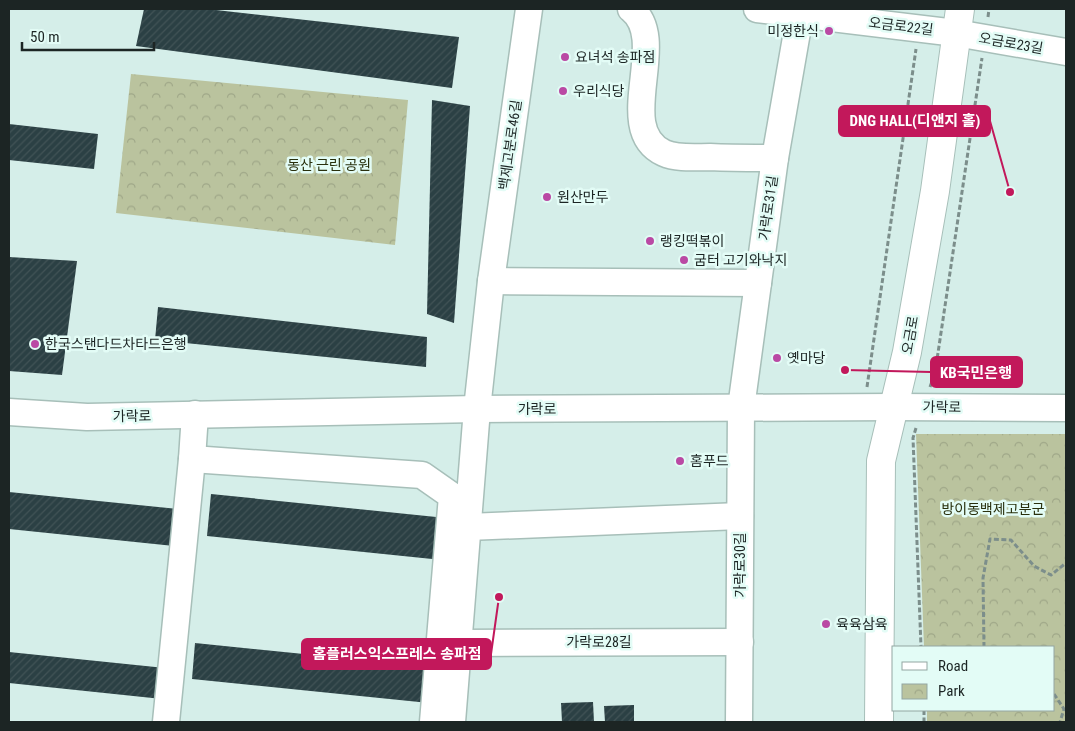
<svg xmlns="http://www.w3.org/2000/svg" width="1075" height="731" viewBox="0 0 1075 731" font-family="'Roboto Condensed','Noto Sans KR',sans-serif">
<defs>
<pattern id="park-crowns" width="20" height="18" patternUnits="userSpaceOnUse" patternTransform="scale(1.25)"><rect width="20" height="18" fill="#bac39e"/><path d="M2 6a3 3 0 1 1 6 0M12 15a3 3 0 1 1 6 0" fill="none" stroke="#9fa788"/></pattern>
<pattern id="building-hatch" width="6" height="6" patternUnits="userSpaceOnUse" patternTransform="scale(1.25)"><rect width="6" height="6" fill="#2b4044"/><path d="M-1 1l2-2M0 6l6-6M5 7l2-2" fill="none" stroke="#415356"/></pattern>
</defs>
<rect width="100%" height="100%" fill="#d5eee9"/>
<g fill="url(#park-crowns)">
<path d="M131 74 408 100 395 245 116 213Z"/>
<path d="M916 434H1066V722H927V710H1054V647H924Z"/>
</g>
<g fill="url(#building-hatch)">
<path d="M144 9H207L459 37 452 88 136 46Z"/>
<path d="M432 100 470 106 454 323 427 314Z"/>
<path d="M9 124 98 134 94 169 9 160Z"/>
<path d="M9 257 77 261 62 375 9 371Z"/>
<path d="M158 307 427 337 426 367 155 340Z"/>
<path d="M9 492 178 509 174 546 9 529Z"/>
<path d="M211 494 446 518 442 560 207 536Z"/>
<path d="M195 643 433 667 429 703 192 679Z"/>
<path d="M9 652 165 668 162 699 9 683Z"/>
<path d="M593 702 594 722H562L561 703Z"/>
<path d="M634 705V722H605L604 706Z"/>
</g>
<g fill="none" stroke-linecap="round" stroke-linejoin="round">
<g stroke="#a7bfb9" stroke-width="29">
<g id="minor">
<path d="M631 9C671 40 612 129 664 153 677 159 696 157 710 157 732 158 753 158 775 158"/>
<path d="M757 9 956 33 1066 52"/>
<path d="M491 281 758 283"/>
<path d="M9 412 87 417 477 409 894 407 1066 408"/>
<path d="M192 459 422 475 452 496 433 722"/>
<path d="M468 527 740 516"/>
<path d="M459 643 740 642"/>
<path d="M166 722 192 459 195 414"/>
<path d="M452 722 477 409 491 281 529 9"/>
<path d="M739 722 741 408 775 158 801 9"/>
</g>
</g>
<g stroke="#a7bfb9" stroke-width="30">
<path id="major" d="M879 722 881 461 907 352 935 191 960 9"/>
</g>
<g stroke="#7c8e8b" stroke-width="3" stroke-dasharray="5 2.5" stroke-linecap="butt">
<path d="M988 17 989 9"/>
<path d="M867 387 916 49"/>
<path d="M930 387 935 373 982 58"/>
<path d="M916 428 913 438 921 647"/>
<path d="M984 647 983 578 990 539 1011 540 1034 566 1051 575 1066 563"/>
<path d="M1054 694 1064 709 1060 722"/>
<path d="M924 710V722"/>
</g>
<use href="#minor" stroke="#fff" stroke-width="26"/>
<use href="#major" stroke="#fff" stroke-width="28"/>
</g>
<g fill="#ba49a4" stroke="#e3fcf6" stroke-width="2">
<circle cx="829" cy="31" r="5"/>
<circle cx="565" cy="57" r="5"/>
<circle cx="563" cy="91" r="5"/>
<circle cx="547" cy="197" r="5"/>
<circle cx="650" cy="241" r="5"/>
<circle cx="684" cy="260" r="5"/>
<circle cx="35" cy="344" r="5"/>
<circle cx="777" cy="358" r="5"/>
<circle cx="680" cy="461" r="5"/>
<circle cx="826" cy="624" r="5"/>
</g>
<g text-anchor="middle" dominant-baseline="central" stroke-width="5" stroke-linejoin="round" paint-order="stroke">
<g font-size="14" fill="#1c2524" stroke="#e3fcf6">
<text transform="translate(901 26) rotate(7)">오금로22길</text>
<text transform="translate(1011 43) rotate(10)">오금로23길</text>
<text transform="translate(510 145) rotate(-82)">백제고분로46길</text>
<text transform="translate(768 208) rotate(-82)">가락로31길</text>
<text transform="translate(910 335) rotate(-80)">오금로</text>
<text transform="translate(942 407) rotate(1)">가락로</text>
<text x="537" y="409">가락로</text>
<text transform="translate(132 416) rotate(-1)">가락로</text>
<text transform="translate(740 565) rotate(-90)">가락로30길</text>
<text x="599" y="642">가락로28길</text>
</g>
<g font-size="14" fill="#1c2524" stroke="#e3fcf6" text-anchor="start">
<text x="819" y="31" text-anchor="end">미정한식</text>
<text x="575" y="57">요녀석 송파점</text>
<text x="573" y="91">우리식당</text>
<text x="557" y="197">원산만두</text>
<text x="660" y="241">랭킹떡볶이</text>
<text x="694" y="260">굼터 고기와낙지</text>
<text x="45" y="344">한국스탠다드차타드은행</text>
<text x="787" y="358">옛마당</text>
<text x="690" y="461">홈푸드</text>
<text x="836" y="624">육육삼육</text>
</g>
<g font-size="14" fill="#29300d" stroke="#e3fcf6">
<text x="329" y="165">동산 근린 공원</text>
<text x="993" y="509">방이동백제고분군</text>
</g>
</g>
<path fill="none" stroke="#c2185b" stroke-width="2" d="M1010 192L990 121M845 370L931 372M499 597L491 654"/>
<g fill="#c2185b" stroke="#e3fcf6" stroke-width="2">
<circle cx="1010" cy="192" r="5"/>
<circle cx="845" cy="370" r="5"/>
<circle cx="499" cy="597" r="5"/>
</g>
<g fill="#c2185b" stroke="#c2185b" stroke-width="2">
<rect x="839" y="106" width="151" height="30" rx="5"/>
<rect x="931" y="357" width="91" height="30" rx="5"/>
<rect x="302" y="639" width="189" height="30" rx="5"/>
</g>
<g font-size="15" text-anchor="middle" font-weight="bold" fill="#fff">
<text x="915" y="126">DNG HALL(디앤지 홀)</text>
<text x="976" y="378">KB국민은행</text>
<text x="397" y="659">홈플러스익스프레스 송파점</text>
</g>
<rect width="1075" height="731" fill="none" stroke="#1c2524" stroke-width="20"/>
<rect x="892" y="646" width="162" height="65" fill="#e3fcf6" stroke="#93a6a2"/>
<rect x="902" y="662" width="25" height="8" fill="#ffffff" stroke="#93a6a2"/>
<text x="938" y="671" font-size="15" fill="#1c2524">Road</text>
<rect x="902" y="684" width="25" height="15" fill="url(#park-crowns)" stroke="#93a6a2"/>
<text x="938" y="696" font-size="15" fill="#1c2524">Park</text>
<path d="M22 42v8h132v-8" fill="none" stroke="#1c2524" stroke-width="2.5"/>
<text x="30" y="42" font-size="15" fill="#1c2524" stroke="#e3fcf6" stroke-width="4" paint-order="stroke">50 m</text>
</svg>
